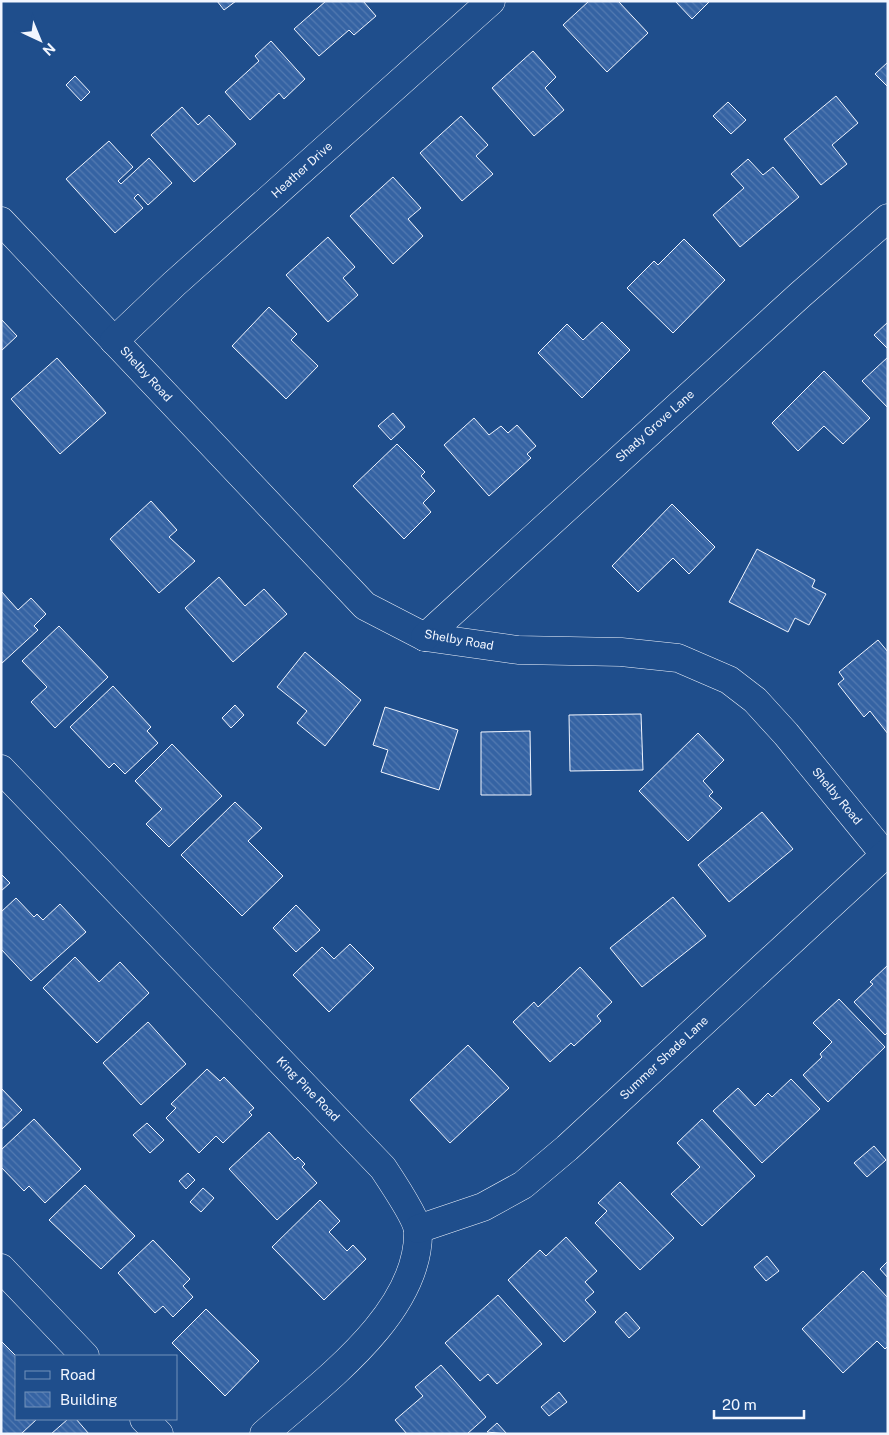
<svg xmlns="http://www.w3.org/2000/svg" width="889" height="1435" viewBox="0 0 889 1435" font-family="'Public Sans',sans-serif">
<defs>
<pattern id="building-back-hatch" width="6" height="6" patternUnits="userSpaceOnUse" patternTransform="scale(1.25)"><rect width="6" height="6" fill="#3563a3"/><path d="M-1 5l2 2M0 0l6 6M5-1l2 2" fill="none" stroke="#537ab1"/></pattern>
</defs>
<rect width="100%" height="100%" fill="#1f4e8c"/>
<g fill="url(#building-back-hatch)" stroke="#f2f6ff">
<path d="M217 1H236L224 10Z"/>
<path d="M326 1H363L376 16 354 35 349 30 319 56 294 29Z"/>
<path d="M589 1H618L648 33 607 72 563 25Z"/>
<path d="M675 1H710L692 19Z"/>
<path d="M271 41 305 79 284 99 279 93 250 120 225 92 259 61 255 56Z"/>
<path d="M533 51 556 77 545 88 564 110 534 136 492 88Z"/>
<path d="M888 62V87L875 74Z"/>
<path d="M75 76 90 92 81 101 66 85Z"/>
<path d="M836 96 858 123 832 145 847 164 821 185 784 139Z"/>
<path d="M728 102 746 120 731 134 713 116Z"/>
<path d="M182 107 198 125 209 115 236 144 194 182 151 135Z"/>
<path d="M461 116 488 145 476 156 493 174 462 201 420 153Z"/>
<path d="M109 141 133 167 118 181 121 184 149 158 172 183 148 205 138 194 134 198 143 208 115 233 66 179Z"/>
<path d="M748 159 763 175 773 167 799 197 740 247 713 215 744 188 731 174Z"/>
<path d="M393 177 421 208 408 219 423 236 393 264 350 216Z"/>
<path d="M328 237 355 267 343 278 358 295 328 322 286 275Z"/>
<path d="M684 239 725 280 673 333 627 288 654 261 658 265Z"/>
<path d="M269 307 297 334 291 340 318 366 286 399 232 346Z"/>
<path d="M1 319 17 336 1 351Z"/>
<path d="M602 322 630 350 582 398 538 353 567 324 583 340Z"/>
<path d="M888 322V349L874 335Z"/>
<path d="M888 357V408L862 381Z"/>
<path d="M57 358 106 413 60 454 11 399Z"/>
<path d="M824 371 870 418 843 444 824 426 798 451 772 423Z"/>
<path d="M393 413 405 427 391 440 378 426Z"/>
<path d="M474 418 489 435 501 426 508 433 517 425 536 446 527 454 531 458 489 496 444 445Z"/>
<path d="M397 444 425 472 421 476 435 491 423 503 431 512 404 539 353 486Z"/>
<path d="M151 501 177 530 169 537 195 561 159 593 110 539Z"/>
<path d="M672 504 715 547 689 574 673 558 638 592 612 566Z"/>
<path d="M757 549 815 580 812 587 826 594 809 625 795 618 788 632 729 602Z"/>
<path d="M219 577 245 606 264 589 287 614 233 662 185 608Z"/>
<path d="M1 591 18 610 31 598 46 614 34 626 38 630 1 664Z"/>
<path d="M59 626 108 677 55 728 31 702 47 687 22 661Z"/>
<path d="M878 640 888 652V734L870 711 864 717 838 684 844 679 839 672Z"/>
<path d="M305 652 361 700 325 746 297 723 307 711 277 687Z"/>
<path d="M113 686 151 727 147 731 158 743 125 774 114 763 109 768 70 727Z"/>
<path d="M235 705 244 715 231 728 222 718Z"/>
<path d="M385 707 458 730 439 790 381 772 388 750 373 745Z"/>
<path d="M641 714 643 770 570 771 569 715Z"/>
<path d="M530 731 531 795H481V732Z"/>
<path d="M698 733 724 760 703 781 713 792 709 796 722 808 688 841 639 791Z"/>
<path d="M172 744 222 796 169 847 146 824 162 809 135 781Z"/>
<path d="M235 802 262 828 248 841 283 876 242 916 181 855Z"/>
<path d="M762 812 793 849 729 902 698 865Z"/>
<path d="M1 874 10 883 1 891Z"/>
<path d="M673 897 706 936 642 987 610 948Z"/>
<path d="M16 898 34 917 37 914 43 920 60 904 86 932 31 981 1 949V912Z"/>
<path d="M296 905 320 930 296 952 273 928Z"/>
<path d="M350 944 374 968 329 1012 293 975 322 947 334 959Z"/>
<path d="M75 957 99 982 120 962 149 993 97 1043 43 988Z"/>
<path d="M888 965V1032L885 1035 854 1002 873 984 870 982Z"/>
<path d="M580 967 612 1002 597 1016 601 1021 574 1046 571 1043 550 1062 513 1022 534 1002 538 1007Z"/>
<path d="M839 999 885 1047 828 1102 803 1075 822 1057 820 1054 832 1042 813 1023Z"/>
<path d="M148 1022 186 1064 141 1105 103 1063Z"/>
<path d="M468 1045 509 1088 450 1143 410 1100Z"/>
<path d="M207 1069 220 1081 224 1077 254 1108 249 1112 252 1115 223 1143 216 1136 199 1153 166 1118 176 1108 171 1104Z"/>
<path d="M791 1079 820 1109 762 1163 713 1111 738 1088 755 1106 768 1093 772 1097Z"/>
<path d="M1 1088 22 1110 1 1130Z"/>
<path d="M34 1119 81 1169 45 1203 29 1186 24 1191 1 1167V1150Z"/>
<path d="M702 1119 755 1176 702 1226 671 1194 700 1167 677 1143Z"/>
<path d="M147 1123 164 1140 150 1153 133 1135Z"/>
<path d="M269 1132 295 1160 298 1157 305 1164 302 1167 317 1183 277 1220 229 1169Z"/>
<path d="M874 1146 886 1160 867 1177 854 1163Z"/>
<path d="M188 1173 195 1180 186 1189 179 1181Z"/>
<path d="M620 1182 674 1238 640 1270 595 1223 607 1211 598 1203Z"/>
<path d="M85 1185 135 1236 101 1269 49 1220Z"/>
<path d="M203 1188 214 1198 201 1212 190 1202Z"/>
<path d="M320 1200 340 1221 329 1232 347 1251 353 1245 366 1259 324 1300 272 1247Z"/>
<path d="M566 1237 597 1271 585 1282 594 1292 585 1300 596 1312 564 1342 508 1280 540 1250 546 1256Z"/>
<path d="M153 1240 190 1279 183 1286 193 1297 173 1317 163 1306 155 1313 118 1273Z"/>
<path d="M767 1256 779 1271 766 1281 754 1267Z"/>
<path d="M888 1261V1278L880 1269Z"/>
<path d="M863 1271 888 1298V1346L885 1349 877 1341 843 1373 802 1329Z"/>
<path d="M498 1295 542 1344 497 1384 488 1374 480 1381 445 1343Z"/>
<path d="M206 1309 259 1361 225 1396 172 1343Z"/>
<path d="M626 1312 640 1328 629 1338 615 1322Z"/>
<path d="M1 1341 16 1356V1419H37L21 1434H1Z"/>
<path d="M441 1365 486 1417 467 1434H407L395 1420 423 1396 415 1387Z"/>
<path d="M559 1392 567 1402 549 1416 541 1407Z"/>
<path d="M68 1419H76L89 1434H51Z"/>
<path d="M497 1423 507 1434 487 1432Z"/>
</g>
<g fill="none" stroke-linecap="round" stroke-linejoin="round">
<g stroke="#f2f6ff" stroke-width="29">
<g id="minor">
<path d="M1 221 365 606 425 637 518 650 621 652 678 658 729 680 755 700 786 734 885 855"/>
<path d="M114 341 174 284 491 1"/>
<path d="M425 637 800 295 888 218"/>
<path d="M1 769 383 1168C391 1180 417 1219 418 1231 420 1314 320 1384 264 1434"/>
<path d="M418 1229 483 1207 523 1185 567 1148 888 852"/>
<path d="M1 1268 85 1356"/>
<path d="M144 1419 159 1434"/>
</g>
</g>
<use href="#minor" stroke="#1f4e8c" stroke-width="28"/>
</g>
<g text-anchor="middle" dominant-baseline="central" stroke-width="4" stroke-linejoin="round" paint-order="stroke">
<g font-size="12" fill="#f2f6ff" stroke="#1f4e8c">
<text transform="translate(302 170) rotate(-42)">Heather Drive</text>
<text transform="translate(146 374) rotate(47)">Shelby Road</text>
<text transform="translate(655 426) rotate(-42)">Shady Grove Lane</text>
<text transform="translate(459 640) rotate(10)">Shelby Road</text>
<text transform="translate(837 796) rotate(50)">Shelby Road</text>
<text transform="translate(664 1058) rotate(-43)">Summer Shade Lane</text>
<text transform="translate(308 1089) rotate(46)">King Pine Road</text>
</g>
</g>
<rect width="889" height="1435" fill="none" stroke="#f2f6ff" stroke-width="5"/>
<rect x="15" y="1355" width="162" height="65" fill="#1f4e8c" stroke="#7391ba"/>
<rect x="25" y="1371" width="25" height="8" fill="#1f4e8c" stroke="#7391ba"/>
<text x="60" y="1380" font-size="15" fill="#f2f6ff">Road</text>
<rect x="25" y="1392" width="25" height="15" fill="url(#building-back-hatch)" stroke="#7391ba"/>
<text x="60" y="1405" font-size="15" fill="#f2f6ff">Building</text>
<g transform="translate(40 40) rotate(136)" stroke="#1f4e8c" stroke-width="4" paint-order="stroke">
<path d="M0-4L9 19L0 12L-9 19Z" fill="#f2f6ff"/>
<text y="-8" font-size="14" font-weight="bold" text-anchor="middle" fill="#f2f6ff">N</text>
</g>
<path d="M714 1410v8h90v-8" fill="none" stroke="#f2f6ff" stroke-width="2.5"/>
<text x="722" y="1410" font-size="15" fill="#f2f6ff" stroke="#1f4e8c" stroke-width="4" paint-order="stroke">20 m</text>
</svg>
